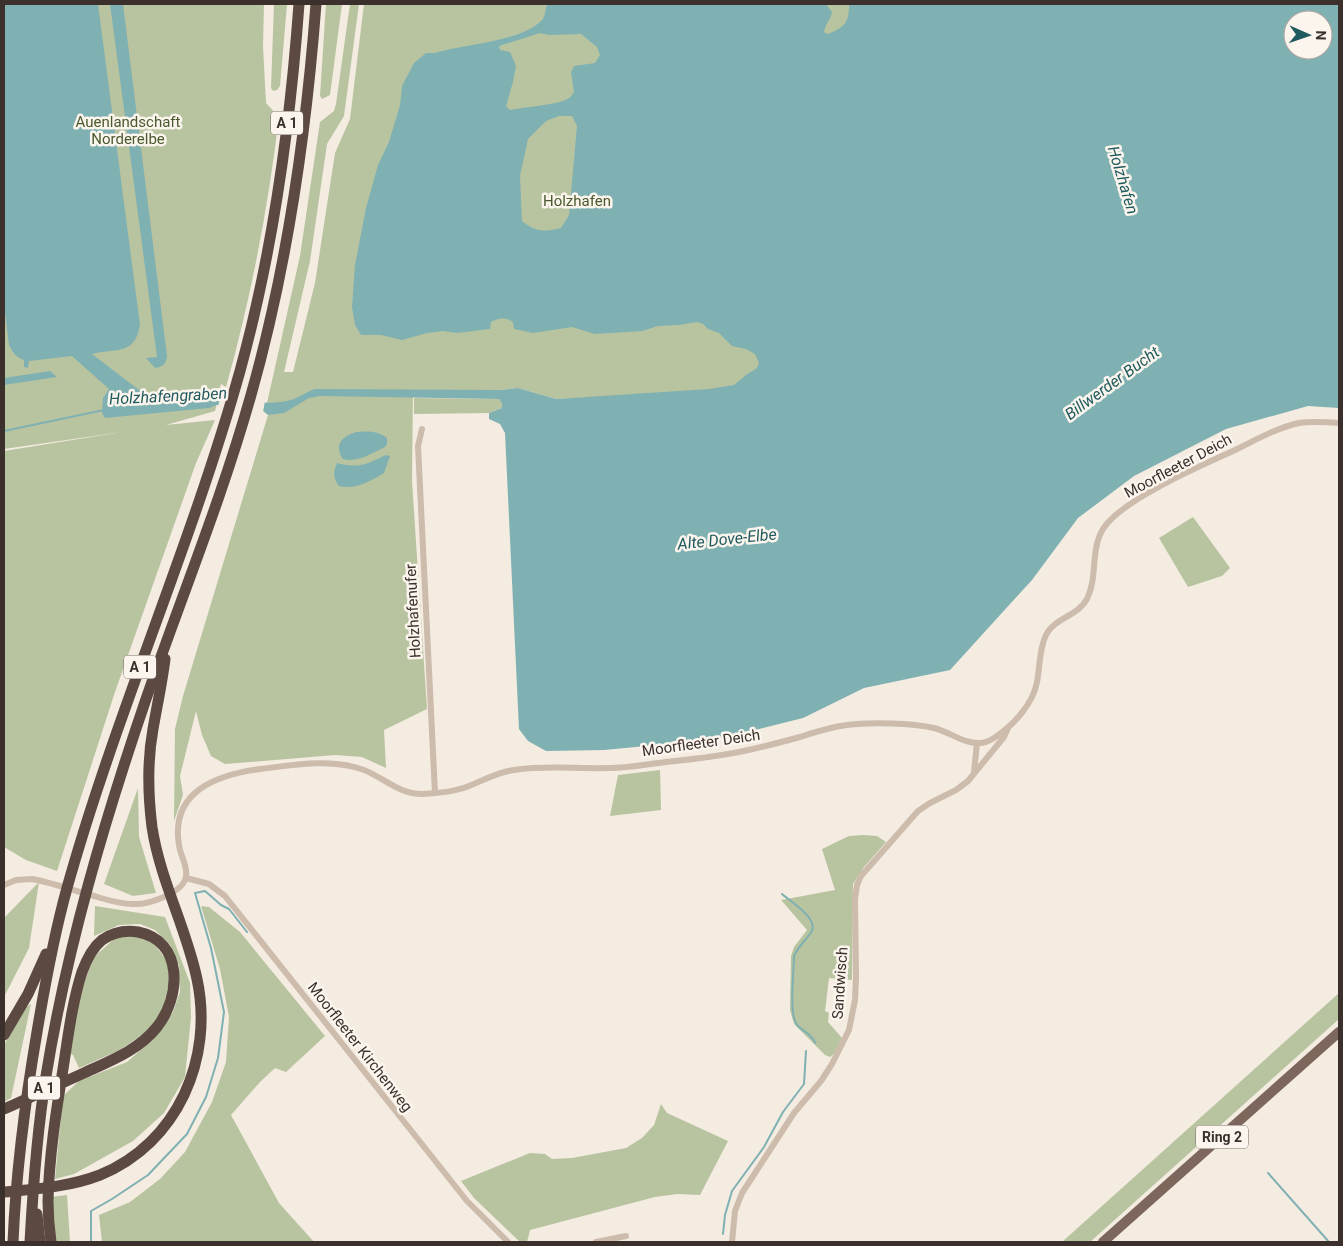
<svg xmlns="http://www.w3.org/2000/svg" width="1343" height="1246" viewBox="0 0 1343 1246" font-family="Roboto,sans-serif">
<rect width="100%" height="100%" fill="#f4ebe1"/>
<g fill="#b8c4a0" fill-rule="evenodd">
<path d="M4 4H264L263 46 266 103 279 117C268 208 251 298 226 387L221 384 215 411 166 425 215 420 196 463 115 692 57 871 26 860 4 847V451L122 432 4 449Z"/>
<path d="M274 4H287L280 86 277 90 273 91 271 88Z"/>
<path d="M326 4H342L330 95 322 99 320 96Z"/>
<path d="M350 4H359L344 116 327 144 310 261 284 372H293L315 283 335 153 350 119 364 4H1339V185L763 389 556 399 518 388 500 390H413L412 481 427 709 384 730 386 768 362 757 335 755 225 764 211 756 202 735 196 711 180 776 183 795 174 821 175 729 183 696 265 425 268 415 271 414 277 403H267L300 256 320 122 334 111 336 104ZM1293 20H1323V50H1293Z"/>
<path d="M414 398 499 399 502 404V408L489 413 414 414Z"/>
<path d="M1193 517 1230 568 1222 576 1188 587 1159 538Z"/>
<path d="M660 770 661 810 610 816 618 775Z"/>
<path d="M138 788 139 837 156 893 133 896 104 884Z"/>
<path d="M863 835 877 836 886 842 864 867 853 884 852 980 829 978 825 1011 829 1013 828 1022 842 1038 834 1054 830 1057 825 1055 794 1024 790 1010 791 956 794 947 807 930 781 900 835 890 822 849 849 836Z"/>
<path d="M39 882 29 948 4 997V918Z"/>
<path d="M95 906 165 917 190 983 191 1017 185 1077 164 1113 133 1141 74 1174 55 1179 63 1096 79 1081 127 1062 152 1040 173 1012 180 992 179 965 170 945 155 930 140 924 119 925 94 936Z"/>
<path d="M201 906 209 907 240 932 325 1036 286 1072 275 1068 260 1082 231 1115 279 1203 314 1242H102L99 1215 130 1202 160 1179 185 1152 212 1102 226 1062 229 1017 220 969Z"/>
<path d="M129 935 152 941 167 961 170 980 162 1011 148 1031 118 1051 79 1068 73 1055 69 1053 81 993 93 958 114 939Z"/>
<path d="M1339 993V1019L1090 1242H1062Z"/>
<path d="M31 1004 11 1098 4 1102V1045L26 1007Z"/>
<path d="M661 1104 667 1113 728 1141 700 1195 677 1194 655 1197 530 1230 527 1242H520L474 1198 461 1181 530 1153 545 1154 552 1159 572 1158 626 1148 642 1138 654 1125Z"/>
<path d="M67 1195 70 1242H55L51 1197Z"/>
</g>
<g fill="#7fb0b2" fill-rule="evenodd">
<path d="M4 4H98L140 325C135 356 115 348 92 354L139 390 149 395H163L166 398 175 394 214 393 220 396C244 400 270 407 294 399 301 396 308 391 315 389L500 390 518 388 556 399 709 389 734 385 746 375 757 368 759 363 755 354 746 349 732 346 719 333 708 329 703 324 697 322 679 325 658 326 642 331 595 334 572 327 533 333 514 329 513 322C505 317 499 318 491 322L490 329 457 333 443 331 427 333 402 340 381 335H361L355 325 352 307 355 265 366 208 378 165 389 142 400 105 402 86 414 63 426 53H435C463 44 523 42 543 19 545 15 546 8 547 4H826L832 12C831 20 825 24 824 32L828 34C845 27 849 23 849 4H1339V408L1308 406 1226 429 1134 476 1078 518 1032 580 950 670 864 688 803 718 720 739 604 750 546 751 528 741 519 729 505 433 500 424 489 419V413L502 408V404L499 399 320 396 309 398 284 413 268 415 263 411 217 405 209 408 105 418 102 413 103 398 109 389 72 356 29 361 28 368 24 367V360C17 358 12 352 9 345L4 305ZM1293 20H1323V50H1293ZM540 33 549 35 581 34 597 47 600 55 595 63 574 66 571 72 574 92C572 94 571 97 569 98 559 105 524 107 510 110L506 106 513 82 516 66 510 52 500 50 499 46ZM559 116H572L577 126 569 215 561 228C545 232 535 232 522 221L520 176 528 139 546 121Z"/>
<path d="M110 4H123L167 356C166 364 163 367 155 368L146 358 157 357Z"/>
<path d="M50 371 57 377 4 385V378Z"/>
<path d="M356 432C368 431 378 431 387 438V444L385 447C372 453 358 463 343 459 334 445 341 437 356 432Z"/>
<path d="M386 455 390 456 384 473C371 481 355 490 339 486 333 479 333 471 337 463 359 469 367 464 386 455Z"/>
</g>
<path fill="#f4ebe1" d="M221 394 265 401 263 412 218 407Z"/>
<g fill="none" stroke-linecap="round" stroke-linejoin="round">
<g stroke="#7fb0b2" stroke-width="2">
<path d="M4 431 104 410"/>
<path d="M782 894C791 902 822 920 810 934 804 942 798 947 794 956 794 970 789 1012 796 1023 800 1031 812 1033 815 1043"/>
<path d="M1268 1173 1329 1242"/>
<path d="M723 1234 725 1215 732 1191 764 1147 783 1112 804 1084 806 1051"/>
<path d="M91 1242V1211L112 1199 148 1175 187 1134 206 1097 218 1058 224 1012 211 948 195 893 205 891 221 905 229 909 247 932"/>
</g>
<g stroke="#cdbbac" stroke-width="6">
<path d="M422 429 418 446 435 793"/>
<path d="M974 772 977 743"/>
<path d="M186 878 209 884 225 896 467 1201 508 1242"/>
<path d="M4 885 16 880 32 879C53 883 73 890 94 896 107 900 119 904 133 904 148 905 184 893 186 876 188 866 180 855 179 845 170 791 217 775 260 769 293 765 332 758 364 770 384 778 399 794 422 794 438 793 454 792 469 786 484 780 498 772 514 770 546 765 578 769 610 768 629 768 648 764 666 762 685 760 704 758 722 755 749 751 774 744 800 737 815 732 831 727 847 725 870 722 912 723 934 728 950 732 964 744 980 743 986 743 989 741 994 738 1013 726 1033 704 1037 682 1040 667 1039 649 1046 635 1054 618 1078 616 1087 599 1098 577 1090 550 1103 529 1121 500 1200 466 1233 451 1254 441 1276 428 1299 423 1312 421 1326 422 1339 423"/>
<path d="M596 1242 626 1236"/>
<path d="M732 1242 735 1211 742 1193 794 1113 821 1081 832 1064 849 1030 855 1000 856 977 855 899 857 885 861 876 918 811 930 803 956 790 968 781 1004 737 1008 728"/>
</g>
<path stroke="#7d675c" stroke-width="10" d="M1103 1242 1339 1032"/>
<g stroke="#5c4a42" stroke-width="11">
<path d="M4 1035 28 994 46 954"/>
<path d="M4 1109 11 1106C35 1095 60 1084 84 1073 110 1061 139 1050 157 1027 181 997 184 941 138 932 125 930 112 933 102 940 92 948 86 961 82 972 72 1003 68 1037 63 1069 56 1112 49 1157 48 1201 48 1215 49 1228 51 1242"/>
<path d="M4 1192C36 1189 69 1187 100 1175 178 1143 214 1058 197 979 186 927 160 880 152 827 148 795 147 762 153 729 157 706 162 683 165 659"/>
<path d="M37 1214 40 1242"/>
<path d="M13 1242C16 1172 25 1102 37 1032 45 984 54 935 67 888 116 713 191 546 240 371 273 251 290 128 299 4"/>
<path d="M30 1242C33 1187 37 1131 46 1076 67 947 104 822 146 699 181 598 222 498 251 395 287 268 306 136 316 4"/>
</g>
</g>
<g text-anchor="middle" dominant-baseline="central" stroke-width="5" stroke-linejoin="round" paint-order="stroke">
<g fill="#fbf5ee" stroke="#756b66" stroke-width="1">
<rect x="271" y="111.5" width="32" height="23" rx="4"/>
<rect x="124" y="655.5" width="32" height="23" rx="4"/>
<rect x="28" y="1076.5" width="32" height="23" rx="4"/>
<rect x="1196" y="1125.5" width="52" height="23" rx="4"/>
</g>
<g font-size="14" font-weight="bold" fill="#3b302b">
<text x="287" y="123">A 1</text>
<text x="140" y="667">A 1</text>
<text x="44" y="1088">A 1</text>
<text x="1222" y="1137">Ring 2</text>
</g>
<g font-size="15" fill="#4a5a2e" stroke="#fbf5ee">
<text x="128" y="122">Auenlandschaft<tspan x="128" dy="17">Norderelbe</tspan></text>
<text x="577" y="201">Holzhafen</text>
</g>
<g font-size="15" fill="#3b302b" stroke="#fbf5ee">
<text transform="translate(1178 466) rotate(-28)">Moorfleeter Deich</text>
<text transform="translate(413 611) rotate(-93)">Holzhafenufer</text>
<text transform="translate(701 743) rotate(-8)">Moorfleeter Deich</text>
<text transform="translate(840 983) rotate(-86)">Sandwisch</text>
<text transform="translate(360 1047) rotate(52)">Moorfleeter Kirchenweg</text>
</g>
<g font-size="16" font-style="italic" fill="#1f5a5e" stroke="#fbf5ee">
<text transform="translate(1123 180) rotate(73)">Holzhafen</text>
<text transform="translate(1112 383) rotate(-36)">Billwerder Bucht</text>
<text transform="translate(168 396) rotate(-3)">Holzhafengraben</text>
<text transform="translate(727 539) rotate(-6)">Alte Dove-Elbe</text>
</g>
</g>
<rect width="1343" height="1246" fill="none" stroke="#3b302b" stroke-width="10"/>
<g transform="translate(1308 35) rotate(92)"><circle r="24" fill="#fbf5ee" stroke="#aea6a0"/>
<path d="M0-4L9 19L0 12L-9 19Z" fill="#1f5a5e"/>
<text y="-8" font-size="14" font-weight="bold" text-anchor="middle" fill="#3b302b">N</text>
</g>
</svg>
